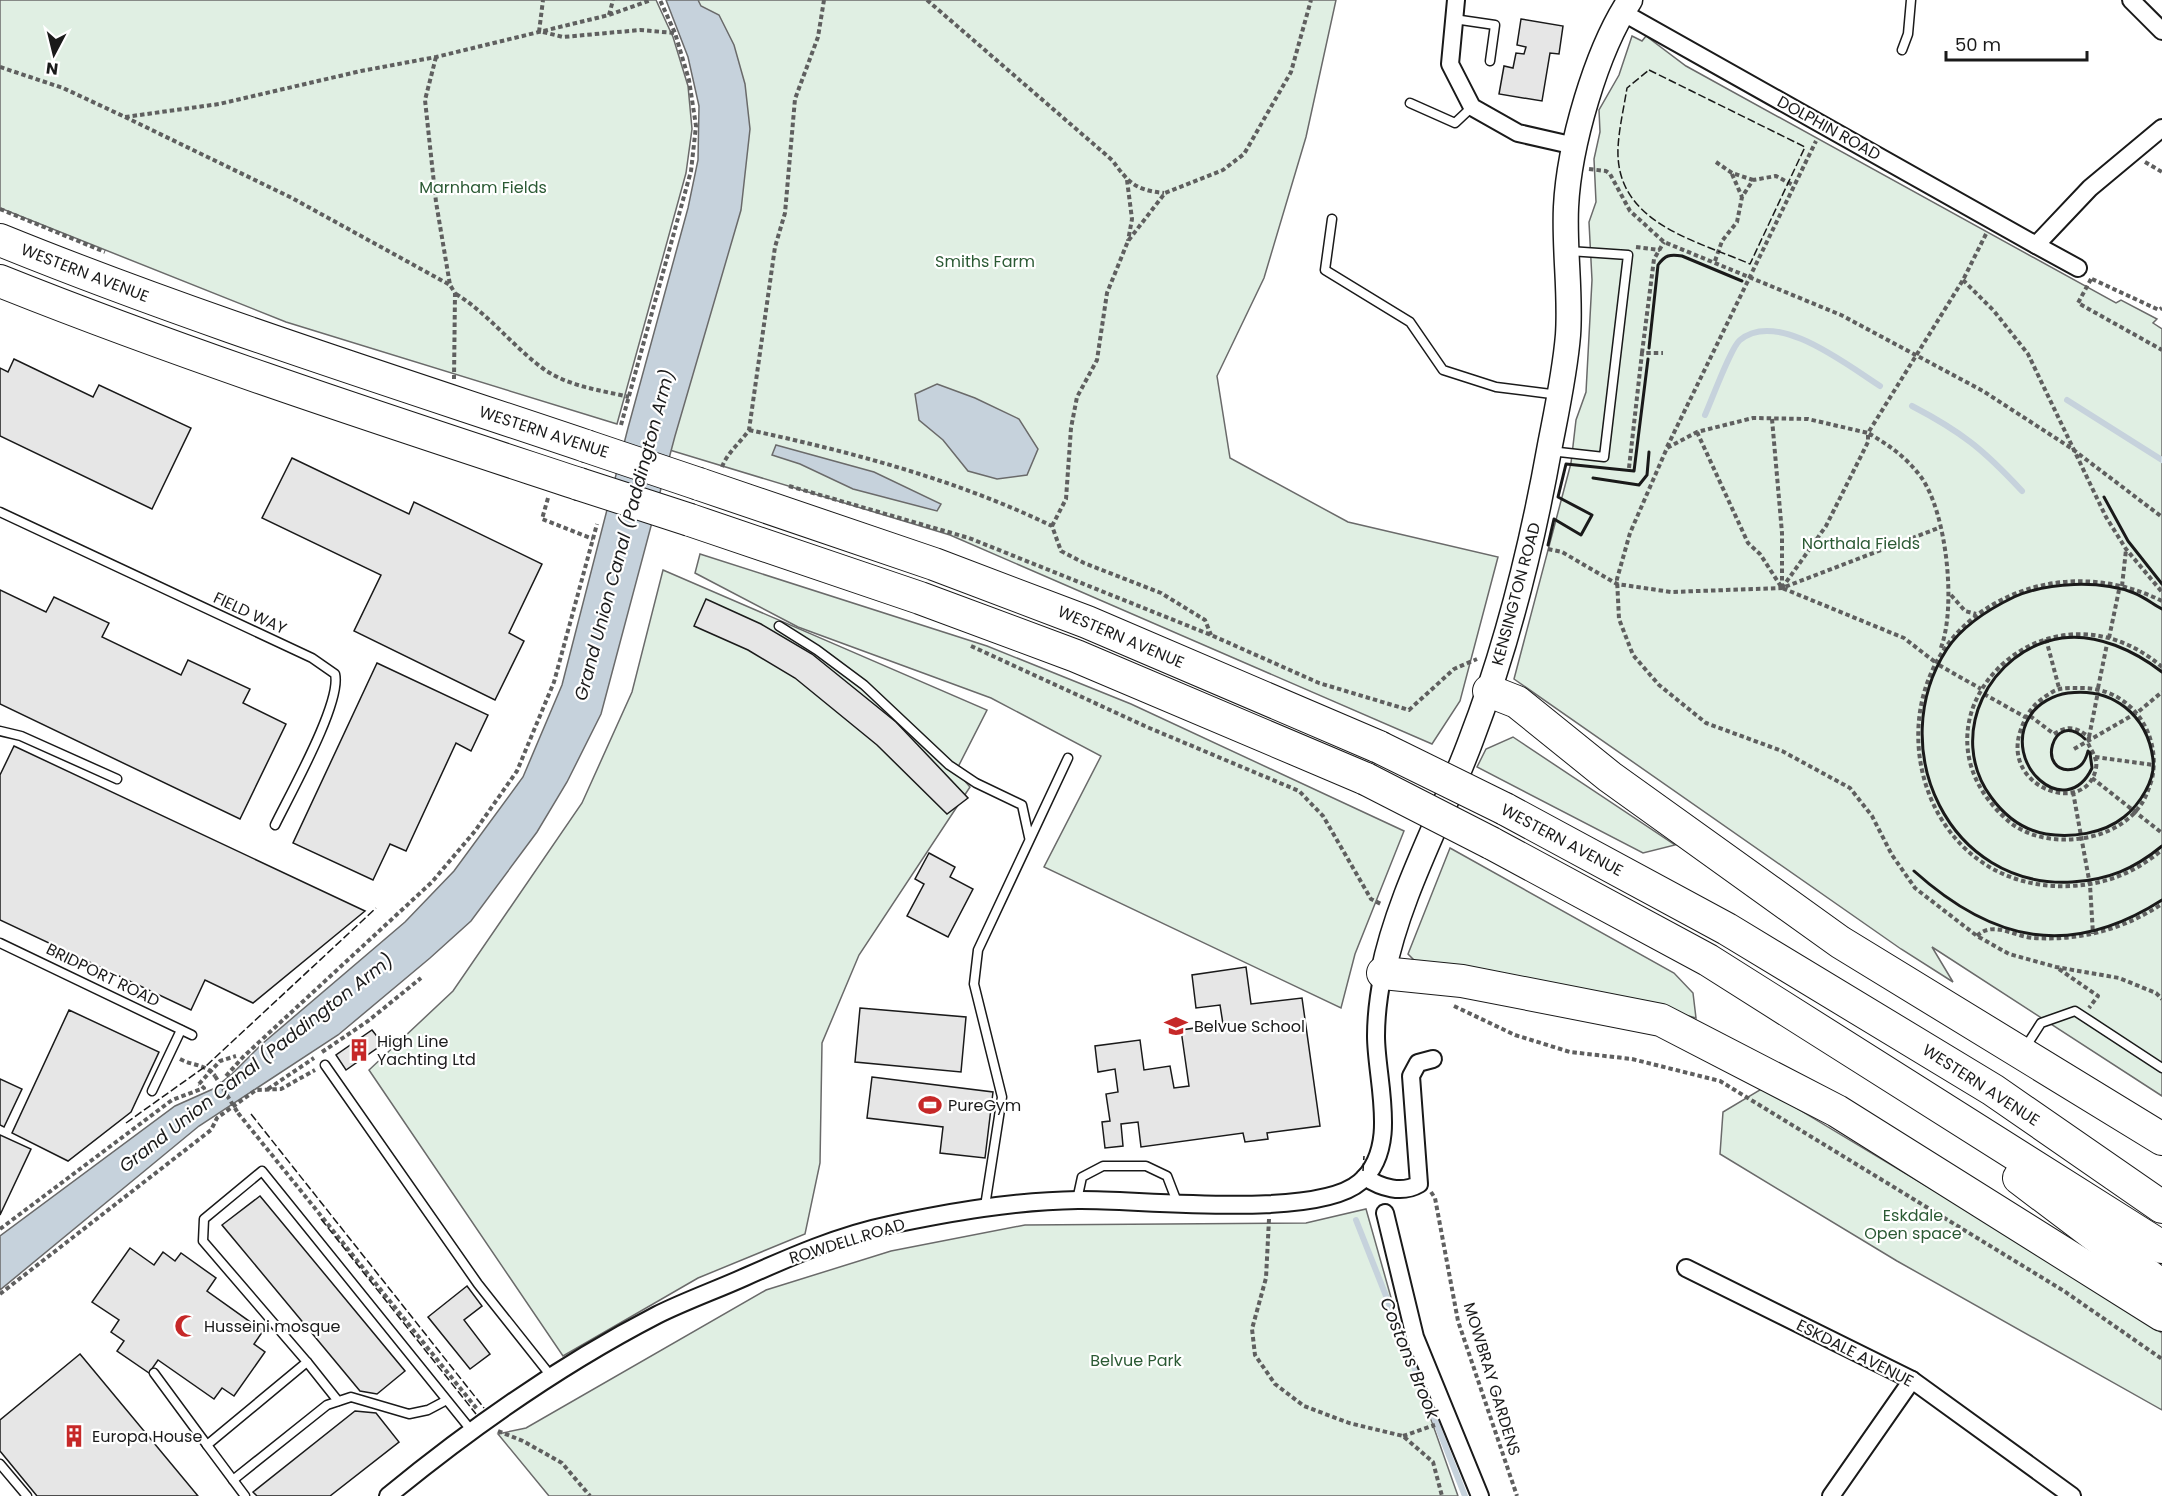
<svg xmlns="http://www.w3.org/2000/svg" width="2162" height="1496" viewBox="0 0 2162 1496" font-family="Poppins,sans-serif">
<rect width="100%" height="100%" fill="#fff"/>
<g fill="#e0efe3" stroke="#6a6a6a" stroke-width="1.5">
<path d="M0 0H656L673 37 688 86 692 129 686 173 617 424 286 322 0 208Z"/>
<path d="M694 0H1336L1306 137 1264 278 1217 376 1230 458 1348 522 1498 557 1460 701 1432 744 950 535 663 448 726 238Z"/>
<path d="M1632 36 1642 41 1646 36 1686 66 2116 303 2121 300 2157 319 2153 323 2162 329V1096L1932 947 1953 982 1901 949 1514 679 1571 463 1576 420 1586 392 1592 280 1589 222 1596 202 1594 159 1600 132 1599 110 1619 75Z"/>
<path d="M700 554 987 646 1131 704 1404 831 1355 954 1341 1008 1044 867 1101 756 991 698 798 627 695 573Z"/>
<path d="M663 570 987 710 956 771 970 787 859 955 822 1043 820 1163 805 1234 698 1278 563 1356 369 1070 453 991 582 803 632 692Z"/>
<path d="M1513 737 1675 845 1643 853 1477 767 1486 749Z"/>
<path d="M1450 848 1674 973 1693 993 1696 1018 1663 1009 1417 963 1408 954Z"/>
<path d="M1763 1088 2068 1271 2162 1333V1410L1897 1261 1720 1154 1723 1112Z"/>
<path d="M1366 1209 1403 1340 1458 1496H549L498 1434 526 1428 766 1290 891 1251 1025 1225 1306 1223Z"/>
</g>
<g fill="#c6d2dc" stroke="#6a6a6a" stroke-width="1.5">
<path d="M666 0H698L701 6 719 15 734 45 745 84 750 129 741 210 675 436 601 714 567 782 537 832 471 921 430 958 338 1035 199 1126 0 1290V1236L175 1106 213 1089 232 1074 262 1044 405 922 454 871 523 777 562 685 628 428 688 208 698 160 699 106 688 57Z"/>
<path d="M937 384 975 398 1019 419 1038 449 1027 475 997 479 968 471 943 440 919 420 915 394Z"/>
<path d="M776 445 874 472 941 504 937 511 853 489 800 464 772 455Z"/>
</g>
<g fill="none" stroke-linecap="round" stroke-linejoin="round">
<g stroke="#c6d2dc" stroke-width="6">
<path d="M2067 400 2162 460"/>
<path d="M1912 406C1962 432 1984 450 2022 491"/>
<path d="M1705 415C1711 402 1731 347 1740 340 1777 309 1847 365 1880 386"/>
<path d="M1356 1220 1465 1496"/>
</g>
</g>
<g fill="#e6e6e6" stroke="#1a1a1a" stroke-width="1.5">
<path d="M1521 19 1563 26 1559 54 1550 53 1542 101 1499 94 1504 66 1513 68 1516 53 1524 54 1526 47 1517 45Z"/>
<path d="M14 359 93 397 99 385 191 428 152 509 0 436V368L8 372Z"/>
<path d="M292 458 409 514 414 502 542 564 509 633 524 641 495 700 354 631 381 575 262 518Z"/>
<path d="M0 590 46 612 54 597 109 623 102 637 181 675 188 660 250 689 243 703 286 724 240 819 0 704Z"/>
<path d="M706 599 761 624 812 654 896 722 968 798 947 814 877 745 795 678 748 650 694 626Z"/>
<path d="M377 663 488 715 471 751 456 743 406 851 390 844 373 880 293 843Z"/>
<path d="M14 746 365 911 253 1003 205 980 191 1010 0 920V775Z"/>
<path d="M929 853 955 867 950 877 973 889 948 937 907 916 924 884 915 879Z"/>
<path d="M1246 967 1251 1004 1302 998 1320 1126 1267 1133 1268 1139 1245 1142 1243 1133 1141 1147 1138 1122 1121 1124 1123 1146 1105 1148 1102 1122 1110 1121 1106 1094 1118 1092 1115 1069 1098 1072 1095 1046 1140 1040 1144 1070 1170 1066 1174 1088 1189 1086 1181 1030 1223 1024 1220 1005 1196 1008 1192 975Z"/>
<path d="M860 1008 966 1017 961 1072 855 1062Z"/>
<path d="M69 1010 159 1052 131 1112 68 1161 12 1133Z"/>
<path d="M372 1030 383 1044 346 1070 336 1055Z"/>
<path d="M872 1077 993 1092 985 1158 940 1153 943 1127 867 1118Z"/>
<path d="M0 1079 22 1089 4 1127 0 1125Z"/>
<path d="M0 1135 31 1149 0 1215Z"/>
<path d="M260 1196 405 1371 377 1394 360 1391 222 1225Z"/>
<path d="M130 1248 154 1265 163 1252 175 1261 181 1253 216 1278 207 1291 263 1331 254 1344 265 1352 234 1396 222 1388 214 1399 158 1360 149 1373 117 1351 124 1341 111 1332 119 1320 92 1302Z"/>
<path d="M467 1286 482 1306 464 1320 490 1354 470 1369 428 1317Z"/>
<path d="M80 1354 198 1496H37L0 1451V1420Z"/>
<path d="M355 1411 376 1413 399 1442 330 1496H257L253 1492Z"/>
</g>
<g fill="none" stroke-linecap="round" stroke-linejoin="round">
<g stroke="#1a1a1a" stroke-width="11">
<g id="lane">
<path d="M1454 19 1495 25 1490 61"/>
<path d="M1902 50 1908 34 1911 0"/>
<path d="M1410 103 1455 123 1472 107"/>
<path d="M1332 219 1325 270 1410 322 1443 370 1496 387 1559 395"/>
<path d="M1550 451 1604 457 1628 255 1569 251"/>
<path d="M0 512 312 658 335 674C342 702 290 794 275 825"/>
<path d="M779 626 817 650 864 685 949 765 976 783 1022 805 1029 837"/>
<path d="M0 731 21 736 117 779"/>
<path d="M0 943 192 1035"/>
<path d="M2025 1048 2041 1023 2075 1011 2162 1068"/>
<path d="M325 1065 478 1284 551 1376"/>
<path d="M152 1091 181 1030"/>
<path d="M1077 1200 1082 1177 1103 1166H1146L1167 1176 1177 1202"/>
<path d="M985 1206 1002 1097 974 984 978 950 1068 758"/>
<path d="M307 1362 338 1401"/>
<path d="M154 1373 207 1445"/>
<path d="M0 1464 27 1496"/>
<path d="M233 1480 327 1405 351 1397 409 1414 428 1410 445 1401"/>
<path d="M245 1496 207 1445 307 1362 203 1241 204 1219 262 1171 471 1430"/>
</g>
</g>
<g stroke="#1a1a1a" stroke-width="20">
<g id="street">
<path d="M1456 0 1450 64 1472 107 1518 133 1575 146"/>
<path d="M2131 0 2162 31"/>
<path d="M1622 12 2036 245 2090 188 2162 128"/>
<path d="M2036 245 2078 268"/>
<path d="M1365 1177C1381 1188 1402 1194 1419 1184L1411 1076 1418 1063 1433 1059"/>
<path d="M1385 1213 1415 1337 1480 1496"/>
<path d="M1686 1268 1912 1380 2072 1496"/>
<path d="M388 1496C472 1427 560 1365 657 1315 685 1301 716 1290 745 1277 790 1257 840 1235 889 1225 951 1212 1014 1201 1078 1200 1140 1199 1316 1220 1360 1182 1400 1148 1376 1081 1376 1036 1376 1015 1379 993 1383 973"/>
<path d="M1831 1496 1912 1380"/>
</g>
</g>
<g stroke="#1a1a1a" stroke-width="27">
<path id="secondary" d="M1383 973C1399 893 1443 816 1471 740 1508 644 1532 546 1550 445 1557 409 1565 372 1568 335 1571 293 1564 250 1566 207 1569 146 1596 51 1630 0"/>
</g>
<g stroke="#1a1a1a" stroke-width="34">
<g id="highway">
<path d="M0 240C192 318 390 380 586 446"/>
<path d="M0 281C190 357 385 420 579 484"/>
<path d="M699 484 934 564 1087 622 1379 747"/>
<path d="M690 520 920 598 1076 656 1366 779"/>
<path d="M1489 691 1517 702 1610 777 1840 942 2162 1139"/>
<path d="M1505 809 1727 929 1993 1090 2162 1207"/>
<path d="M1491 843 1708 960 2162 1247"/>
<path d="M1383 973 1462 981 1661 1020 1837 1111 2162 1315"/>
<path d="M2019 1178 2162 1286"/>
</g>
</g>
<g stroke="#5f5f5f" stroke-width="4" stroke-dasharray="4.5 3" stroke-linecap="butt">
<path d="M927 0 1112 160C1129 183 1135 190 1164 193"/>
<path d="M609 15 613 0"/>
<path d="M539 32 543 0"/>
<path d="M543 32 563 37 640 30 675 33"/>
<path d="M436 57 425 100 436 202 450 285 455 293 454 379"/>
<path d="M0 67 63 88 125 117 219 104 361 71 436 57 609 15 651 0"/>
<path d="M125 117 292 198 450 285"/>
<path d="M1716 162 1732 173 1753 180"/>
<path d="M2145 162 2162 172"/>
<path d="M1589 169 1606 171 1610 174 1630 211 1664 242 1841 315 1983 391 2071 448 2162 517"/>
<path d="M1732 174 1742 197"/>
<path d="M1127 180 1132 219 1128 241"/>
<path d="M0 209 105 252"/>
<path d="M1986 234 1963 280 1868 433 1808 419 1753 418 1697 432 1667 448 1630 533 1617 579 1619 619 1633 655 1659 685 1706 723 1782 751 1850 788 1872 816 1892 855 1915 888 1977 936 2009 954 2056 967 2119 978 2156 993 2162 999"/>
<path d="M1636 247 1660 250"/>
<path d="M1715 261 1722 241 1737 222 1742 197 1753 180 1776 176 1793 185"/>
<path d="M2091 279 2078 303 2162 350"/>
<path d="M2092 279 2159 310 2162 308"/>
<path d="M1963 280 1994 311 2028 354 2106 517 2126 549 2162 592"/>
<path d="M456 294C490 315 513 347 545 370 571 387 600 390 629 397"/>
<path d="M1642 353 1654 259 1664 242"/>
<path d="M1772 419 1782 533V588"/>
<path d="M621 425 691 171 696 126 689 80 675 33 660 0"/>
<path d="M749 430C852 452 957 480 1052 526L1061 551 1084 563 1161 593 1205 620 1211 635"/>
<path d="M1697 432 1748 543 1760 554 1782 588 1904 638 1935 662"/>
<path d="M1667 447 1816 141"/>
<path d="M722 467C727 453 740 443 749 430L775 247 785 213 795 99 818 37 824 0"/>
<path d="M1629 468 1642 353H1663"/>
<path d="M789 486 969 538 1211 635 1319 683 1409 710 1454 669 1477 659"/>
<path d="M548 498 542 519 593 539"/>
<path d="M1052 526 1066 499 1071 428 1077 397 1097 360 1107 293 1128 241 1165 193 1223 170 1244 154 1291 72 1311 0"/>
<path d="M1548 549 1562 552 1617 584 1671 592 1782 588 1941 527"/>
<path d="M2122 586 2126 550"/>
<path d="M1782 588 1826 526 1868 442V433C1889 445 1906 457 1921 477 1947 513 1957 610 1940 650"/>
<path d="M1951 595 1965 611 1976 614"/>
<path d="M2162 601C2116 578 2061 574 2012 595 1858 660 1905 894 2071 886 2107 884 2134 873 2162 850"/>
<path d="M2109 638 2119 590"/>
<path d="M2046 639 2059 688"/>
<path d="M971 646 1147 727 1299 791 1323 816 1371 899 1381 904"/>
<path d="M1939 665 1981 689"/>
<path d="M2098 688 2107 644"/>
<path d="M1984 694 2025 717"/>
<path d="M2030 716 2054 734C2068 725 2076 727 2089 737L2088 743C2091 751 2098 758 2096 768 2087 817 2002 789 2020 732 2027 711 2035 702 2054 691 2062 687 2072 688 2081 688 2128 687 2162 731 2152 779 2148 791 2145 801 2136 811 2107 845 2039 850 2006 819 1895 718 2046 567 2162 667"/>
<path d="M2089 737 2098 692"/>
<path d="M2074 749 2138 712 2162 692"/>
<path d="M2095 757 2154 765"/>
<path d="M2092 778 2162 833"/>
<path d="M2073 792 2090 885 2093 934"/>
<path d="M1977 936C1993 920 2015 937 2034 938 2080 941 2124 929 2162 904"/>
<path d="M2059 969 2098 996 2089 1008"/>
<path d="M1454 1006 1515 1035 1570 1052 1632 1059 1720 1081 2064 1291 2162 1359"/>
<path d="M322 1052 368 1021 421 978"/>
<path d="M180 1059C193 1066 206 1064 215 1076"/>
<path d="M226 1076 243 1057 432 882 475 831 517 771 554 682 597 524"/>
<path d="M199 1084 220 1061 236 1056"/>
<path d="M268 1089 314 1058"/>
<path d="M238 1113 477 1409"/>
<path d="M1431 1192 1435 1198 1458 1321 1517 1496"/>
<path d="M1269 1219 1266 1278 1252 1329 1255 1355 1275 1384 1304 1406 1349 1423 1403 1436 1433 1462 1442 1496"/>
<path d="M0 1229 172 1100 204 1088 199 1084"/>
<path d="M0 1294 211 1130 217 1118 256 1090 281 1089 315 1070"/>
<path d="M498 1431 523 1441 562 1463 590 1496"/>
<path d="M1403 1436 1435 1425"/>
</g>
<use href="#lane" stroke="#fff" stroke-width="8"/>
<use href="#street" stroke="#fff" stroke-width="16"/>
<use href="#secondary" stroke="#fff" stroke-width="24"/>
<use href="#highway" stroke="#fff" stroke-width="32"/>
<g stroke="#1a1a1a" stroke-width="34" stroke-linecap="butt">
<g id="highway-bridge">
<path d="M586 446 699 484"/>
<path d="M579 484 690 520"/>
<path d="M1379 747 1505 809"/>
<path d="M1366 779 1491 843"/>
</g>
</g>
<path stroke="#5f5f5f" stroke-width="4" stroke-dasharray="4.5 3" stroke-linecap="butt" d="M215 1076 238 1113"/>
<use href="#highway-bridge" stroke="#fff" stroke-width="32"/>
<g stroke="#1a1a1a" stroke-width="1.5" stroke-dasharray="8 3" stroke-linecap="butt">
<path d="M1649 70 1805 147 1750 264C1695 240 1615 223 1618 148 1619 128 1624 107 1627 88Z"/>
<path d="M251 1114 484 1408"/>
<path d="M126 1123 206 1066 376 908"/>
<path d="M1363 1171 1364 1156"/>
<path d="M321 1219 476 1414"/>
</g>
<g stroke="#1a1a1a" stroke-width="3">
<path d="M1649 348 1658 265C1665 255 1670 254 1682 256L1742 281"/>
<path d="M1593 478 1639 485 1647 475 1649 452"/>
<path d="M2104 497 2128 541 2162 584"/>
<path d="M1548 545 1554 519 1581 535 1592 515 1558 497 1566 464 1634 471 1648 359"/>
<path d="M2162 609C2153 604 2144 597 2134 593 2100 580 2048 582 2014 597 1989 609 1963 625 1947 649 1883 748 1949 889 2072 882 2108 880 2134 869 2162 846"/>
<path d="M2085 739C2052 707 2035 777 2074 769 2082 767 2086 759 2088 751L2090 753 2092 768C2066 823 2000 763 2030 716 2038 703 2054 695 2068 693 2113 687 2147 715 2153 759 2156 780 2139 805 2124 817 2103 834 2071 838 2046 834 2023 830 2004 815 1991 797 1946 736 1989 649 2062 638 2097 633 2135 651 2162 672"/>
<path d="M1914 871C1993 942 2070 959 2162 900"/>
</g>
</g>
<defs>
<g id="school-bare" transform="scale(1.8)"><path d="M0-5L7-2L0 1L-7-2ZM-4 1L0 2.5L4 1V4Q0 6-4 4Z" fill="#c62828" stroke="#fff" stroke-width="2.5" paint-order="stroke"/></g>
<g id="building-bare" transform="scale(1.8)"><path d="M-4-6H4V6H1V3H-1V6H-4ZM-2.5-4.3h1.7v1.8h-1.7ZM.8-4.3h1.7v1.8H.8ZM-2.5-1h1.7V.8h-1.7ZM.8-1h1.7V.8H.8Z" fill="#c62828" stroke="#fff" stroke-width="2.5" paint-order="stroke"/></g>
<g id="stadium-bare" transform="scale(1.8)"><path d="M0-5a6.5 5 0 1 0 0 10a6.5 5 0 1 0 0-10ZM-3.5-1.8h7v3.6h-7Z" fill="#c62828" stroke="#fff" stroke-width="2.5" paint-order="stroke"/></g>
<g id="mosque-bare" transform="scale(1.8)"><path d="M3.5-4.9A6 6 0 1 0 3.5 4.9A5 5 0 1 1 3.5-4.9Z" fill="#c62828" stroke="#fff" stroke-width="2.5" paint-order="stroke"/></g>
</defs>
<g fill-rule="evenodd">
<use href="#school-bare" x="1176" y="1026"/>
<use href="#building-bare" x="359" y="1050"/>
<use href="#stadium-bare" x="930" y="1105"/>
<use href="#mosque-bare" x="186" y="1326"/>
<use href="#building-bare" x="74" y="1436"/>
</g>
<g text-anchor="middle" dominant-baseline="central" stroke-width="4.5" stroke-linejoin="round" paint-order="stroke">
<g font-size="16" fill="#1a1a1a" stroke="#fff">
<text transform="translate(1829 128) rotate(29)">DOLPHIN ROAD</text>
<text transform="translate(85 273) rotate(21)">WESTERN AVENUE</text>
<text transform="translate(544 432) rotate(18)">WESTERN AVENUE</text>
<text transform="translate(1516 594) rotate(-75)">KENSINGTON ROAD</text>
<text transform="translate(250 613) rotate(25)">FIELD WAY</text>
<text transform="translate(1121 637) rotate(23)">WESTERN AVENUE</text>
<text transform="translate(1562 840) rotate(28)">WESTERN AVENUE</text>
<text transform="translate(103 975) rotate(26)">BRIDPORT ROAD</text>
<text transform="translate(1981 1085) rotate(33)">WESTERN AVENUE</text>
<text transform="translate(847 1241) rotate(-17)">ROWDELL ROAD</text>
<text transform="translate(1855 1353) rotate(27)">ESKDALE AVENUE</text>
<text transform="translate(1492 1379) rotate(73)">MOWBRAY GARDENS</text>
</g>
<g font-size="16" fill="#2b5a34" stroke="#fff">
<text x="483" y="187">Marnham Fields</text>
<text x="985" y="261">Smiths Farm</text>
<text x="1861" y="543">Northala Fields</text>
<text x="1913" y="1215">Eskdale<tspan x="1913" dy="18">Open space</tspan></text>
<text x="1136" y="1360">Belvue Park</text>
</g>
<g font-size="16" fill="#1a1a1a" stroke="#fff" text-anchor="start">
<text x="1194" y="1026">Belvue School</text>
<text x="377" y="1041">High Line<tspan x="377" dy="18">Yachting Ltd</tspan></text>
<text x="948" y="1105">PureGym</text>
<text x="204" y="1326">Husseini mosque</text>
<text x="92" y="1436">Europa House</text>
</g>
<g font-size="18" font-style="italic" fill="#1a1a1a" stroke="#fff">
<text transform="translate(624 535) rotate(-75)">Grand Union Canal (Paddington Arm)</text>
<text transform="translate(256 1063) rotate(-38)">Grand Union Canal (Paddington Arm)</text>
<text transform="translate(1410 1358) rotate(68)">Costons Brook</text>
</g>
</g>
<g transform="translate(54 54) rotate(187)" stroke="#ffffff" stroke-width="4.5" paint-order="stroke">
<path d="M0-4.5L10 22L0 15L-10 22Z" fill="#1a1a1a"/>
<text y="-9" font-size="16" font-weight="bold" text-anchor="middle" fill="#1a1a1a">N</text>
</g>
<path d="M1946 51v9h141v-9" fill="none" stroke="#1a1a1a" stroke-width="3"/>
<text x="1955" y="51" font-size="18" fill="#1a1a1a" stroke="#ffffff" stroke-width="4.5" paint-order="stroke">50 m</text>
</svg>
